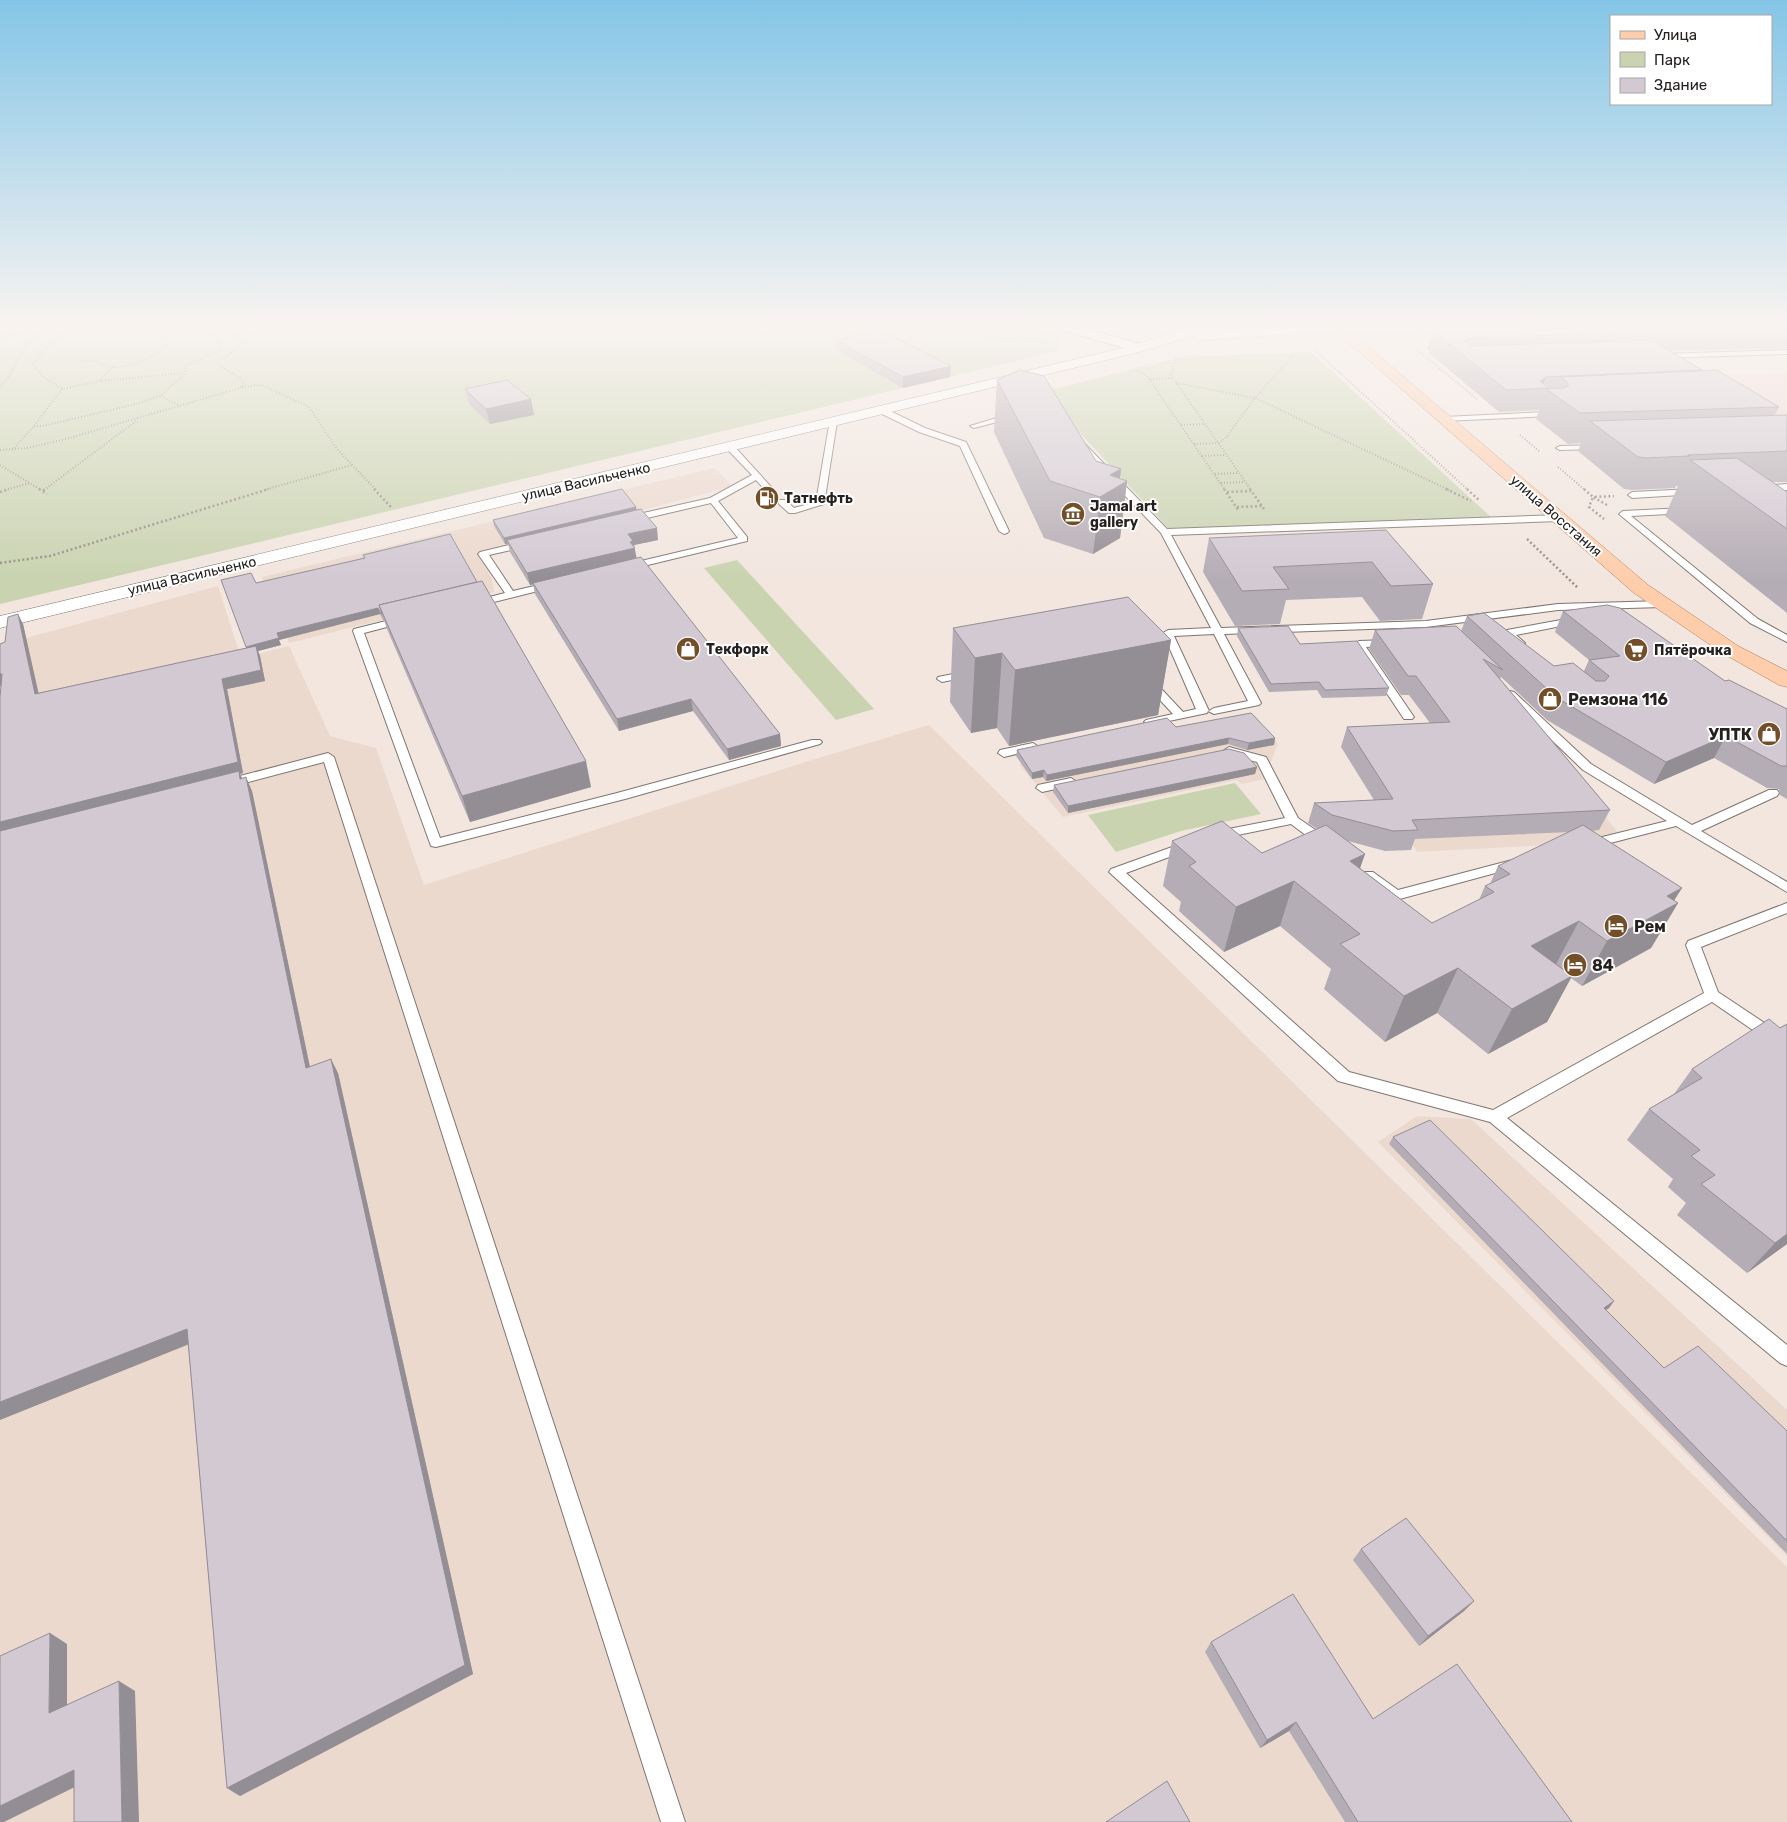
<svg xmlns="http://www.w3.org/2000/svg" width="1787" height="1822" viewBox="0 0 1787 1822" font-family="Rubik,sans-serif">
<rect width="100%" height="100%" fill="#f2e6df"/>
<g fill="#ecd9ce">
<path d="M714 468 733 486 480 554 492 580 494 592 289 643 262 577Z"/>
<path d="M218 586 241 658 289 646 330 736 376 748 424 885 805 762 929 725 1787 1567V1822H0V645Z"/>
<path d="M1255 715 1278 744 1264 779 1242 784 1237 780 1063 817 1019 764Z"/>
<path d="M1599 809 1625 841 1417 852 1397 819Z"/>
<path d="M1417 1116 1471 1119 1787 1410V1556L1378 1142Z"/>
</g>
<path fill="#f2d8d2" d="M1787 373V432L1695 376Z"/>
<g fill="#c9d3b0">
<path d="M0 326H1030L1051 332 1059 340 1058 351 0 604Z"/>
<path d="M1311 352 1492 518 1170 530 1042 392 1181 357Z"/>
<path d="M737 560 874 709 836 720 704 568Z"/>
<path d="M1235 783 1261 814 1181 831 1116 852 1088 815Z"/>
</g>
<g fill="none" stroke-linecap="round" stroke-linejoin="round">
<g stroke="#7f756f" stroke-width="2">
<g id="lane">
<path d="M1787 350V354L1660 358 1657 356 1660 354Z"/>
<path d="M878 408H884L925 428 966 442 1009 531 1007 533 1004 534 999 531 960 446 919 432 878 412Z"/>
<path d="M1547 410H1553L1556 414 1552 416 1444 421 1440 419 1444 417 1546 412Z"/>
<path d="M1013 413H1016V417L974 428 970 426Z"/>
<path d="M830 420 837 422 824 504 795 513H789L779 504V500H785L794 508 816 502Z"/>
<path d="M1078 443H1084L1167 529 1559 515 1563 518 1559 521 1171 535 1221 628 1426 621 1558 604 1663 601 1668 604 1663 607 1558 610 1426 627 1224 634 1261 703 1259 705 1214 714 1208 711 1207 713 1150 725 1146 724 1144 722 1146 720 1173 714 1145 684 1144 682 1145 680H1153L1183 712 1196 709 1163 633 1168 630 1211 628 1161 533 1078 447ZM1214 634 1248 701 1214 708 1209 711 1174 636Z"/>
<path d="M727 445H733L773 489 766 491 756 480 718 501 747 537V541L627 570 624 569V565L738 538 711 503 630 522 626 519 630 516 710 498 752 475 727 449Z"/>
<path d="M1600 445V449H1597L1560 450 1556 448 1560 446Z"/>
<path d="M1787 484V490L1763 492 1759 489 1763 486Z"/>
<path d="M1694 489 1698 492 1697 494 1632 498 1628 495 1632 492Z"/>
<path d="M1685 508 1688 509V513L1631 516 1758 619 1787 635V642L1750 623 1619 514 1623 511Z"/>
<path d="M526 541 531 544 529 546 489 555 513 591 551 582 554 583V587L474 607 470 606V602L505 593 478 554 480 552Z"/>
<path d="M402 617 406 618V622L364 633 440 838 617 793 812 740H820L822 742 820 744 625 799 436 847 431 846 353 631 354 629Z"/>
<path d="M1577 617 1582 620 1581 622 1516 635 1525 643 1520 646 1502 633 1507 630Z"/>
<path d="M1388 640 1392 641 1393 643 1392 645 1366 647 1414 717 1412 719H1404L1354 644 1359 641Z"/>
<path d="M968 671 973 674 972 676 942 682 937 679 938 677Z"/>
<path d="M1510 691 1514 692 1591 764 1692 825 1769 790H1777L1779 793 1777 796 1701 831 1787 882V892L1676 826 1587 849 1582 848 1581 845 1582 842 1667 821 1583 770 1506 696 1504 694 1506 692Z"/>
<path d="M1033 743 1039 747 1037 749 1004 757 998 753 1000 750Z"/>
<path d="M1229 747 1266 757 1298 818 1330 840 1331 843 1330 846H1320L1291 824 1218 839 1213 838 1212 835 1213 832 1285 818 1257 762 1225 754 1223 751Z"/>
<path d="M328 753 334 757 685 1822H661L324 762 229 787 223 783 225 780Z"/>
<path d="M1071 778 1077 782 1075 785 1042 792 1036 788 1038 785Z"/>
<path d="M1186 842 1192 846 1191 849 1126 873 1349 1072 1493 1110 1704 993 1686 945 1688 941 1787 903V913L1701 947 1718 992 1787 1038V1052L1782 1050 1712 1002 1507 1118 1787 1345V1366L1780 1363 1490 1122 1338 1081 1109 872 1111 869Z"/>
<path d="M1516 859 1521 860 1523 863 1521 866 1396 900 1391 898 1361 875 1363 872H1373L1398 890Z"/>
</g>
</g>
<g stroke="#7f756f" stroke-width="2">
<path id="street" d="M1056 326H1076L1144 345 1146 348 1139 352 1058 329Z"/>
</g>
<g stroke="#7f756f" stroke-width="1">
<path id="secondary" d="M1197 326H1226L1225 329 1209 331 1310 326H1469L1463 330 1277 335 1200 340 1195 339 1193 336 1139 352 0 628V616L1135 345Z"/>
</g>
<g stroke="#b27b57" stroke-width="1">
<path id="primary" d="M1330 326H1344L1648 585 1738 646 1787 671V687L1779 685 1724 654 1634 593Z"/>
</g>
<g stroke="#978e89" stroke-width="2" stroke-dasharray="1 2" stroke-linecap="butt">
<path d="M231 332 238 326"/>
<path d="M0 338 42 326"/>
<path d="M988 339 1047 340"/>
<path d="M1416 349 1477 399"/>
<path d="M1315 350 1468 490"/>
<path d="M1176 357 1171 375 1251 490"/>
<path d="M80 361C85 361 91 360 96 361 100 362 103 365 107 366 127 371 152 358 167 345L161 326"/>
<path d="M1137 370 1147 376 1225 490"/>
<path d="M1150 379 1172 378"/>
<path d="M100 380 113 366"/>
<path d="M1176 383 1255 398 1449 490"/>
<path d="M0 386C11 377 14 365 21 353 28 341 41 331 54 326"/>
<path d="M242 387 262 385 309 407 337 449 376 490"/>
<path d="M62 389 41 375 33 364 52 341 77 326"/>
<path d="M161 396 182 407"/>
<path d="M1181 425 1205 424"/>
<path d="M34 426H43L132 405 160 396 184 375 186 366 221 349 217 337 201 326"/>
<path d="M1520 435 1540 452"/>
<path d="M1194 444 1218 443 1225 439 1255 398 1298 350"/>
<path d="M0 450 27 448 66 439 240 388 244 384 242 379 218 365V362L237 349 241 343 236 335 221 326"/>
<path d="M12 450 34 426 62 389 99 381 183 373"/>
<path d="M1202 456 1226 455"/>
<path d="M0 465 41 490"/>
<path d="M1558 467 1585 490"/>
<path d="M1215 474 1238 473"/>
<path d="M1221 483 1245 482"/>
<path d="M5 490 30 483"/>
<path d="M44 490 136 421"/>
<path d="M264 490 352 465"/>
</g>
<g stroke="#978e89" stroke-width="2.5" stroke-dasharray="2 2.5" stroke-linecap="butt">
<path d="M39 489 47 494"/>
<path d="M374 489 391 507"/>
<path d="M1224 489 1238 510"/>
<path d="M1250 489 1264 509"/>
<path d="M1446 489 1471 501"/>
<path d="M1467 489 1480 501"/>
<path d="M1584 489 1593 497 1589 507 1604 519"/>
<path d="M43 491 45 489"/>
<path d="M0 492 9 489"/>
<path d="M1227 492 1251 491"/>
<path d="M1607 505 1593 497 1614 496"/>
<path d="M1237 507 1262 506"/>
<path d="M1527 539 1577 587"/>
<path d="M0 563 50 556 269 489"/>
</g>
<use href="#lane" fill="#fff" fill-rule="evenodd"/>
<use href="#street" fill="#fff" fill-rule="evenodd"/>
<use href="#secondary" fill="#fff" fill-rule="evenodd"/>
<use href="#primary" fill="#fecdac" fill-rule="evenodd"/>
</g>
<g fill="#b5adb5" fill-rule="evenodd">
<path d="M1498 326H1787V348L1671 351 1702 370 1701 371 1779 407 1775 415H1787V482H1773L1787 492V613L1665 516 1678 486H1676L1675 488 1632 490 1624 489 1578 451 1581 443 1568 444 1536 419 1539 410 1499 412 1429 353V351L1427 349 1433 328Z"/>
<path d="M836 340 951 366 950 377 903 388 836 350Z"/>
<path d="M997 380 1096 461 1121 469 1120 479 1127 481 1120 538 1093 554 1044 538 994 432Z"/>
<path d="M465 389 531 399 534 415 490 424 469 404Z"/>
<path d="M636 507 637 510 658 540 634 545 636 559 780 734 781 746 729 760 693 711 619 731 535 594 533 584 530 585 510 552 508 544H505L494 526 493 520Z"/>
<path d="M1386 530 1433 584 1422 619 1380 621 1362 597 1286 600 1280 624 1235 626 1203 572 1209 538Z"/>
<path d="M363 555 591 787 470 822 387 629 384 620H383L380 614 279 640 281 645 258 651 260 656 265 681 227 689 243 773 240 774 242 778 252 791 310 1067 338 1073 473 1674 240 1796 227 1788 188 1345 1 686H0V644L5 642 23 624 38 693 246 648 256 583 364 558Z"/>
<path d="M1563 611 1725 681 1787 709V799L1780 795 1779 789 1767 788 1714 758 1654 784 1547 720 1501 677 1500 679 1610 810 1599 830 1591 831 1682 888 1674 900 1678 903 1651 948 1582 986 1571 978 1547 1022 1488 1054 1437 1013 1385 1042 1324 989 1331 969 1280 926 1224 952 1179 911 1181 902 1163 886 1172 841 1262 853 1317 829 1308 823 1314 803 1374 800 1341 747 1347 727 1430 723 1409 695H1401L1369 649 1375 630 1461 631 1467 616 1554 666 1584 671 1589 660 1555 632ZM1570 832 1498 866 1490 884 1485 886 1479 900 1432 923 1360 868 1365 854 1348 841 1385 851 1411 850 1415 839Z"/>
<path d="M953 628 1171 640 1158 715 1009 746 997 728 971 733 950 702Z"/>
<path d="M1238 628 1300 644 1389 688 1386 696 1322 698 1317 690 1269 692 1237 636Z"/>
<path d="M1176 727 1275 738 1274 745 1247 750 1228 744 1046 781 1043 777 1032 779 1016 756 1017 750Z"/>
<path d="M1257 767 1255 774 1068 813 1053 792 1054 785Z"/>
<path d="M1787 1024V1244L1747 1273 1677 1215 1686 1203 1668 1187 1673 1179 1627 1140 1649 1109 1674 1094 1692 1069Z"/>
<path d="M1393 1137 1614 1301 1609 1308 1606 1310 1664 1368 1787 1431V1554L1389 1144Z"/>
<path d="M1361 1549 1474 1601 1464 1611 1419 1646 1353 1560Z"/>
<path d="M1211 1642 1373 1719 1572 1822H1345L1289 1731 1260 1748 1205 1652Z"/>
</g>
<g fill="#938d94">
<path d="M1469 338 1464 356V341Z"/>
<path d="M951 366 950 377 903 388V377Z"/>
<path d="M1546 377 1542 388 1540 381Z"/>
<path d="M531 399 534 415 490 424 486 409Z"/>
<path d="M1121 469 1119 486 1127 481 1120 538 1093 554 1100 497 1110 475Z"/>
<path d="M636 507 637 513 507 540 508 544H505L504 538Z"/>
<path d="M657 528 658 540 634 545 637 560 530 585 527 573 628 534Z"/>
<path d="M378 608 380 614 279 640 281 645 258 651 260 656 265 681 227 689 243 773 240 774 245 784 0 834V822L222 679 248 653 246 647 277 633Z"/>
<path d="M18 614 23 624 41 704 35 694Z"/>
<path d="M1171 640 1158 715 1009 746 1015 670Z"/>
<path d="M1002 653 997 728 971 733 975 658Z"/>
<path d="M0 674H2L8 684 0 686Z"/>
<path d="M691 699 693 711 619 731 617 719Z"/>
<path d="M780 734 781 746 729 760 727 749Z"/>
<path d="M1726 736 1714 758 1654 784 1666 762Z"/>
<path d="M1229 738 1228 744 1046 781 1047 775Z"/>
<path d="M1275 738 1274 745 1247 750 1249 743Z"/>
<path d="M586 761 591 787 470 822 462 796Z"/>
<path d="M1257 767 1255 774 1068 813V806Z"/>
<path d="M1044 770 1043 777 1032 779V773Z"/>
<path d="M246 777 252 791 313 1082 306 1068Z"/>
<path d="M1365 854 1349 899 1350 861Z"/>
<path d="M1294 881 1280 926 1224 952 1236 907Z"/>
<path d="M1682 888 1670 907 1678 903 1651 948 1582 986 1607 941 1667 896Z"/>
<path d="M1579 921 1555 966 1531 946Z"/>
<path d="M1458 968 1437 1013 1385 1042 1404 996Z"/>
<path d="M1572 976 1547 1022 1488 1054 1512 1009Z"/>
<path d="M331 1059 338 1073 473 1674 240 1796 227 1788Z"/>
<path d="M1787 1234V1244L1747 1273 1775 1243Z"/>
<path d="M1614 1301 1609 1308 1599 1314 1604 1308Z"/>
<path d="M187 1329 197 1341 0 1420V1402Z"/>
<path d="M1474 1601 1464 1611 1419 1646 1428 1636Z"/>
<path d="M50 1633 67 1644V1723L49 1713Z"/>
<path d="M119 1681 135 1691 139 1822H122Z"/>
<path d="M1296 1722 1289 1731 1260 1748 1267 1740Z"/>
<path d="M74 1770 91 1779 4 1822H0V1806Z"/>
</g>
<g fill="#d2c9d3" stroke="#938d94">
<path d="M1498 326H1634L1642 332 1469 338 1464 341 1470 346 1652 340 1702 370 1546 377 1540 381 1548 388 1506 390 1435 332H1438L1433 328Z"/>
<path d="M1649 326H1787V327L1657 331Z"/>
<path d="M881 330 951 366 903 377 836 340Z"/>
<path d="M1020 370 1044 376 1096 461 1121 469 1110 475 1127 481 1100 497 1050 481 997 380Z"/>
<path d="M1717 370 1779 407 1580 413 1546 389 1563 388 1568 386V383L1561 377Z"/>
<path d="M507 380 531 399 486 409 465 389Z"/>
<path d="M1787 415V451L1688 455 1690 456 1645 458 1638 457 1590 421Z"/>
<path d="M1737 458 1787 492V529L1690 460Z"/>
<path d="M622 489 636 507 504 538 493 520Z"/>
<path d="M641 509 657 528 628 534 633 541 630 542 635 548 527 573 507 540Z"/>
<path d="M1386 530 1433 584 1391 586 1372 562 1273 567 1289 589 1242 591 1209 538Z"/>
<path d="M450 534 477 582 379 605 382 614H381L378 608 277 633 279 638 246 647 221 580 251 573 256 583 365 558 363 555Z"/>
<path d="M641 557 780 734 727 749 691 699 617 719 533 583Z"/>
<path d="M482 581 586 761 462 796 379 605Z"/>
<path d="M1128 597 1171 640 1015 670 1002 653 975 658 953 628Z"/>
<path d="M1607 605 1620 608 1725 681 1729 680 1787 709V766H1781L1726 736 1666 762 1557 698 1467 616 1484 613 1554 666 1573 663 1596 681H1605L1609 676 1589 660 1620 656 1563 611Z"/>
<path d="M18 614 35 694 256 646 261 670 222 679 238 762 0 822V697L2 674H0V644L5 642 8 617Z"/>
<path d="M1288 626 1300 644 1357 641 1389 688 1325 690 1319 682 1271 684 1238 628Z"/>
<path d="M1456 626 1503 670 1483 659 1610 810 1412 820 1418 830 1393 831 1332 815 1314 803 1393 799 1347 727 1450 722 1416 676H1408L1375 630Z"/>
<path d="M1251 713 1275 738 1249 743 1229 738 1047 775 1044 770 1032 773 1017 750 1167 718 1176 727Z"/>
<path d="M1229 749 1244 753 1257 767 1068 806 1054 785Z"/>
<path d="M239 771 240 779 246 777 306 1068 331 1059 465 1665 227 1788 187 1329 0 1402V831Z"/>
<path d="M1222 821 1262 853 1326 825 1365 854 1350 861 1432 923 1494 892 1485 886 1510 874 1498 866 1583 825 1682 888 1667 896 1678 903 1607 941 1579 921 1531 946 1572 976 1512 1009 1458 968 1404 996 1340 944 1360 934 1294 881 1236 907 1189 866 1196 862 1172 841Z"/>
<path d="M1769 1019 1780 1028 1787 1024V1234L1775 1243 1701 1184 1715 1175 1691 1156 1700 1150 1649 1109 1702 1078 1692 1069Z"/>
<path d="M1430 1120 1614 1301 1604 1308 1664 1368 1698 1346 1787 1431V1541L1393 1137Z"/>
<path d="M1406 1518 1474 1601 1428 1636 1361 1549Z"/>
<path d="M1293 1594 1373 1719 1457 1664 1572 1822H1358L1296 1722 1267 1740 1211 1642Z"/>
<path d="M50 1633 49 1713 119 1681 122 1822H74V1770L0 1806V1656Z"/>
<path d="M1167 1781 1190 1822H1106Z"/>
</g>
<linearGradient id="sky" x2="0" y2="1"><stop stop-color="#84c5e7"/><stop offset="0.56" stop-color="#f9f4f1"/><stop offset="1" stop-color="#f9f4f1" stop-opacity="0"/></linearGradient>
<rect width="1787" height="581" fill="url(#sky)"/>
<defs>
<g id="fuel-disc" transform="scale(1.25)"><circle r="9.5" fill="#734f29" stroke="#fff"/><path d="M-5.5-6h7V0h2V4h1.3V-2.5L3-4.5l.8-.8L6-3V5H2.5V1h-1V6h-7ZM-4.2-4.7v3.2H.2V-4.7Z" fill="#fff"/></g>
<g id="museum-disc" transform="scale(1.25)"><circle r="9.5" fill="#734f29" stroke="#fff"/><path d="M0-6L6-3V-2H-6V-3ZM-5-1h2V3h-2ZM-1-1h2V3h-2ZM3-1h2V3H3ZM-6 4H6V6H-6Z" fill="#fff"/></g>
<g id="shop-disc" transform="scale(1.25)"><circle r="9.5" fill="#734f29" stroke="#fff"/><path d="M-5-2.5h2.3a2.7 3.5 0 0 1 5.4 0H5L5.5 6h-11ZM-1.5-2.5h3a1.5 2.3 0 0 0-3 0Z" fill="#fff"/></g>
<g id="supermarket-disc" transform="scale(1.25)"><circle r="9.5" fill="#734f29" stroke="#fff"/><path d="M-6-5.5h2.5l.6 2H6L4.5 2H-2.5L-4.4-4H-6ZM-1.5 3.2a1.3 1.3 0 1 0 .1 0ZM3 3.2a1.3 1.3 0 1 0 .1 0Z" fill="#fff"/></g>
<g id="hotel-disc" transform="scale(1.25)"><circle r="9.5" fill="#734f29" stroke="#fff"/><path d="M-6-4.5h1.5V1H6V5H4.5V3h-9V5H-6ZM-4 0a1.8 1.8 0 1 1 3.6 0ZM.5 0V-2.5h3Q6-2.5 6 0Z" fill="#fff"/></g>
</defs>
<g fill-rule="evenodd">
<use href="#fuel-disc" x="767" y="498"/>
<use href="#museum-disc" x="1073" y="514"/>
<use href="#shop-disc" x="688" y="649"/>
<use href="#supermarket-disc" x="1636" y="650"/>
<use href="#shop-disc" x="1550" y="699"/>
<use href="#shop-disc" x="1769" y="734"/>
<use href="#hotel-disc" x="1616" y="926"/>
<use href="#hotel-disc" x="1575" y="965"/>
</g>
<g text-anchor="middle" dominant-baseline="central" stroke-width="4" stroke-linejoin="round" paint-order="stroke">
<g font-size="14" fill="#26211f" stroke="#fff">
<text transform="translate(586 482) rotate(-13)">улица Васильченко</text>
<text transform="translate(1556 516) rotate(41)">улица Восстания</text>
<text transform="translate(192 576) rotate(-13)">улица Васильченко</text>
</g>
<g font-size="14" font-weight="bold" fill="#26211f" stroke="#fff" text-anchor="start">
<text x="784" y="498">Татнефть</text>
<text x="1090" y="506">Jamal art<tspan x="1090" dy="16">gallery</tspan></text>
<text x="706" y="649">Текфорк</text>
<text x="1654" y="650">Пятёрочка</text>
</g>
<g font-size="16" font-weight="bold" fill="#26211f" stroke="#fff" text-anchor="start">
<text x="1568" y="699">Ремзона 116</text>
<text x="1752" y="734" text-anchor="end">УПТК</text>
<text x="1634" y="926">Рем</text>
<text x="1592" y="965">84</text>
</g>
</g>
<rect x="1610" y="15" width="162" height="90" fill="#ffffff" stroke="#a8a6a5"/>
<rect x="1620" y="31" width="25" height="8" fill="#fecdac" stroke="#a8a6a5"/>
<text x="1654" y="40" font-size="15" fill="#26211f">Улица</text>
<rect x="1620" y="52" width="25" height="15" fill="#c9d3b0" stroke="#a8a6a5"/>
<text x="1654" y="65" font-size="15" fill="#26211f">Парк</text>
<rect x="1620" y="78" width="25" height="15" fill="#d2c9d3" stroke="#a8a6a5"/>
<text x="1654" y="90" font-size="15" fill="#26211f">Здание</text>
</svg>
